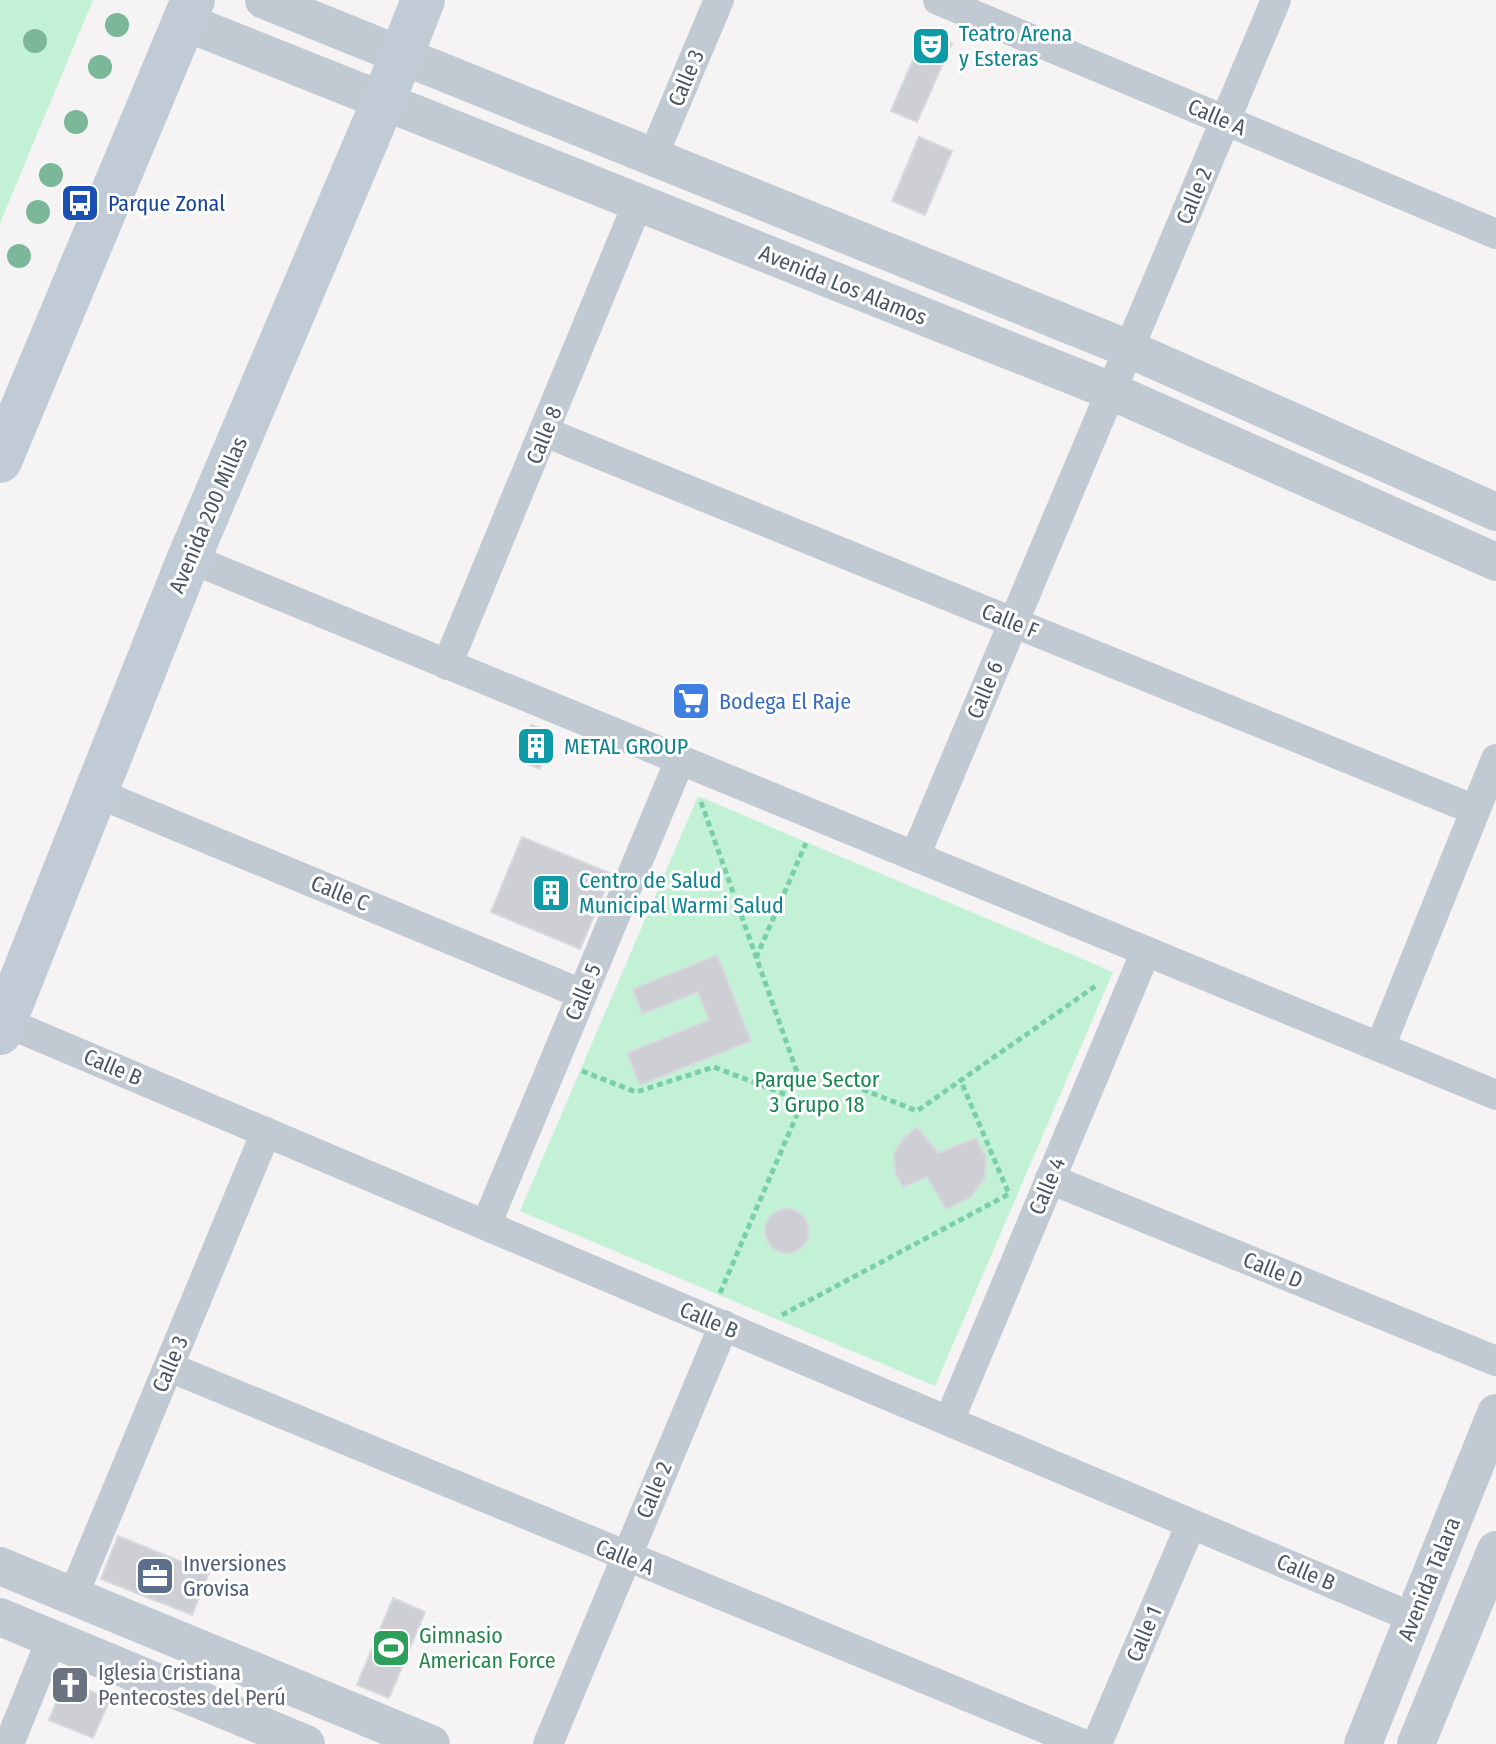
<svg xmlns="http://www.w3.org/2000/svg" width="1496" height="1744" viewBox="0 0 1496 1744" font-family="'Fira Sans Condensed',sans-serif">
<rect width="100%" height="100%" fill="#f5f3f3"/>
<g fill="#c3f1d5">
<path d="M0 0H93L0 223Z"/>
<path d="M698 796 1113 972 935 1386 520 1211Z"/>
</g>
<g fill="#cdcfd5" stroke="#d7d9de" stroke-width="2">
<path d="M925 32 952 43 917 122 891 111Z"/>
<path d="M919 137 952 151 925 215 892 201Z"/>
<path d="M531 725 553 732 540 769 518 760Z"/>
<path d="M522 837 612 874 580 949 491 912Z"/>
<path d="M717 955 751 1041 640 1085 627 1053 709 1020 698 992 642 1014 633 989Z"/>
<path d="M917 1127 938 1153 976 1138 986 1158 985 1178 970 1198 946 1209 927 1177 903 1187 895 1173 894 1153 903 1139Z"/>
<circle cx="787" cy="1231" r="22"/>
<path d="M118 1536 209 1573 192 1615 101 1579Z"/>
<path d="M393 1598 425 1612 389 1698 357 1685Z"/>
<path d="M65 1681 110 1699 93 1738 49 1720Z"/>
</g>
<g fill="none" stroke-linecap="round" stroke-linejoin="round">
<g stroke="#7ad0a6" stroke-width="5" stroke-dasharray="6 4" stroke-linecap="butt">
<path d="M701 802 797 1072"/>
<path d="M756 958 806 843"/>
<path d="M582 1071 636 1092 714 1067 792 1097"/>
<path d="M844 1082 917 1111 1097 985"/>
<path d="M720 1293 799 1110"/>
<path d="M782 1315 1009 1194 960 1079"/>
</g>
<g stroke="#c1cad2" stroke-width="30">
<path d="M938 0 1496 234"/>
<path d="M653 156 719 0"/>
<path d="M545 432 1475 810"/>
<path d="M189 558 1496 1095"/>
<path d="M447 665 638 203"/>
<path d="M97 793 582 994"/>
<path d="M915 856 1276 0"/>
<path d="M5 1022 1414 1618"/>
<path d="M1380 1047 1496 759"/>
<path d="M1050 1179 1496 1361"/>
<path d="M486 1225 680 760"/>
<path d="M169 1367 1083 1744"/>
<path d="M949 1421 1146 951"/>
<path d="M73 1596 266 1132"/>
<path d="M9 1744 52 1638"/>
<path d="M548 1744 724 1325"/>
<path d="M1097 1744 1191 1524"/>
</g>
<g stroke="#c1cad2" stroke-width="38">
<path d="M264 0 1129 349 1496 512"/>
<path d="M185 22 1111 391 1496 562"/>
<path d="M0 1566 431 1744"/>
<path d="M0 1617 306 1744"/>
<path d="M1363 1744 1496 1413"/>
<path d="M1416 1744 1496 1550"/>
</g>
<g stroke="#c1cbd6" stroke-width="44">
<path d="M0 461 193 0"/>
<path d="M0 1033 189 558 383 102 423 0"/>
</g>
</g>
<g fill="#7bb799">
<circle cx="117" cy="25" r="12"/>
<circle cx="35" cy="41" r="12"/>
<circle cx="100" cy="67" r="12"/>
<circle cx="76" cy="122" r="12"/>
<circle cx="51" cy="175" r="12"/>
<circle cx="38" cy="212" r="12"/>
<circle cx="19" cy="256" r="12"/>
</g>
<defs>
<g id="theatre-square" transform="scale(2)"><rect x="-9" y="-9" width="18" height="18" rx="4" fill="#0f9aa8" stroke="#fff"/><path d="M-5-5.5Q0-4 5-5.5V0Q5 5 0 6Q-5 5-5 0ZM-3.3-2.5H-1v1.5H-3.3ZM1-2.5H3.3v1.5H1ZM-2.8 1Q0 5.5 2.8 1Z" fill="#fff"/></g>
<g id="bus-square" transform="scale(2)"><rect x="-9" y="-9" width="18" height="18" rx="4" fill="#1a4fb4" stroke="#fff"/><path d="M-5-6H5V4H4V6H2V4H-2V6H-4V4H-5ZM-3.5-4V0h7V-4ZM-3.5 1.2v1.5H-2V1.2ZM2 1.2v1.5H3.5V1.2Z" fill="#fff"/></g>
<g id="supermarket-square" transform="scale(2)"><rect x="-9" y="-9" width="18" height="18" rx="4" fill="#3f7fe0" stroke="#fff"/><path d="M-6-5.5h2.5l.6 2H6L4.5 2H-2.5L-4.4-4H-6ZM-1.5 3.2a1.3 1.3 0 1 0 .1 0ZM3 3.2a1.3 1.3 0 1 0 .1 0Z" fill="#fff"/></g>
<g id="building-square" transform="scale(2)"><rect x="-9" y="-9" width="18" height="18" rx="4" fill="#0f9aa8" stroke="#fff"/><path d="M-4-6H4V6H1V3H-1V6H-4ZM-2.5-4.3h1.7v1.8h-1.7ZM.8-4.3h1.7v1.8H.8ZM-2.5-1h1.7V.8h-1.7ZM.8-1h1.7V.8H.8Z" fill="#fff"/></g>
<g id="office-square" transform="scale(2)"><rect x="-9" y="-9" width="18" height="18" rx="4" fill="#5c6f8a" stroke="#fff"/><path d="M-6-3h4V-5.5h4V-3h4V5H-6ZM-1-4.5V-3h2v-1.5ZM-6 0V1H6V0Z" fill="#fff"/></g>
<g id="stadium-square" transform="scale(2)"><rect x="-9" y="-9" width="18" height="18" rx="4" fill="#2e9e5b" stroke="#fff"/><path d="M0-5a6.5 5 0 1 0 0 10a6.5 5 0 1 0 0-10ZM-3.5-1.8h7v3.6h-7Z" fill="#fff"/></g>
<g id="church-square" transform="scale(2)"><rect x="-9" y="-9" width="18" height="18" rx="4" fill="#6b7280" stroke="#fff"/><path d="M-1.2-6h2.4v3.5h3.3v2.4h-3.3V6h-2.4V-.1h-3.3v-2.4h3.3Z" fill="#fff"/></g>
</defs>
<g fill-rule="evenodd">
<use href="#theatre-square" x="931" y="46"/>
<use href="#bus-square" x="80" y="203"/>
<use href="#supermarket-square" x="691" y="701"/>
<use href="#building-square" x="536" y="746"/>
<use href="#building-square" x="551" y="893"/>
<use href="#office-square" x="155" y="1576"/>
<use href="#stadium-square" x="391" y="1648"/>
<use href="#church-square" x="70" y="1685"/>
</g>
<g text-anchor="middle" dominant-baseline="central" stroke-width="6" stroke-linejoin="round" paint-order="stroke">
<g font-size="22" fill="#0d838f" stroke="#fff" text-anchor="start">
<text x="959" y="33">Teatro Arena<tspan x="959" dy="25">y Esteras</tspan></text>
<text x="564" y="746">METAL GROUP</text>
<text x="579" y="880">Centro de Salud<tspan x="579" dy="25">Municipal Warmi Salud</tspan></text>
</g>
<g font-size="22" fill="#4a5661" stroke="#fff">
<text transform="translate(686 78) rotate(-67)">Calle 3</text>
<text transform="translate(1217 117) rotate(23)">Calle A</text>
<text transform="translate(1194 196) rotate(-67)">Calle 2</text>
<text transform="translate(843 285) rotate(22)">Avenida Los Alamos</text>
<text transform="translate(544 435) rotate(-68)">Calle 8</text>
<text transform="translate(208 515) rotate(-67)">Avenida 200 Millas</text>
<text transform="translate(1010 621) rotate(22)">Calle F</text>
<text transform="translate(985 690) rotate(-67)">Calle 6</text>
<text transform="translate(340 893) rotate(22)">Calle C</text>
<text transform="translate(583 992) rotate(-67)">Calle 5</text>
<text transform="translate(113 1067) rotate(23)">Calle B</text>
<text transform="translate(1047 1186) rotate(-67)">Calle 4</text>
<text transform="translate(1273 1270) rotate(22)">Calle D</text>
<text transform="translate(709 1320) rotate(23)">Calle B</text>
<text transform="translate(170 1364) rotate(-67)">Calle 3</text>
<text transform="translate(654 1490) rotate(-67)">Calle 2</text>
<text transform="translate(625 1557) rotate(22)">Calle A</text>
<text transform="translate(1306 1572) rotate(23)">Calle B</text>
<text transform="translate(1429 1579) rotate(-68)">Avenida Talara</text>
<text transform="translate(1144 1634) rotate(-67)">Calle 1</text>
</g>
<g font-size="22" fill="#164399" stroke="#fff" text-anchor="start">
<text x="108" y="203">Parque Zonal</text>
</g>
<g font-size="22" fill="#366cbe" stroke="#fff" text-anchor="start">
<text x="719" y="701">Bodega El Raje</text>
</g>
<g font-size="22" fill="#17864f" stroke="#fff">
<text x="817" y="1079">Parque Sector<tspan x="817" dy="25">3 Grupo 18</tspan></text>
</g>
<g font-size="22" fill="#4e5e75" stroke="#fff" text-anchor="start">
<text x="183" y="1563">Inversiones<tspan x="183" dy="25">Grovisa</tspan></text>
</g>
<g font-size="22" fill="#27864d" stroke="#fff" text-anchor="start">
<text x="419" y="1635">Gimnasio<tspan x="419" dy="25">American Force</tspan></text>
</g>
<g font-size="22" fill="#5b616d" stroke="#fff" text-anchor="start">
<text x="98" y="1672">Iglesia Cristiana<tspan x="98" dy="25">Pentecostes del Perú</tspan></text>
</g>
</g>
</svg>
